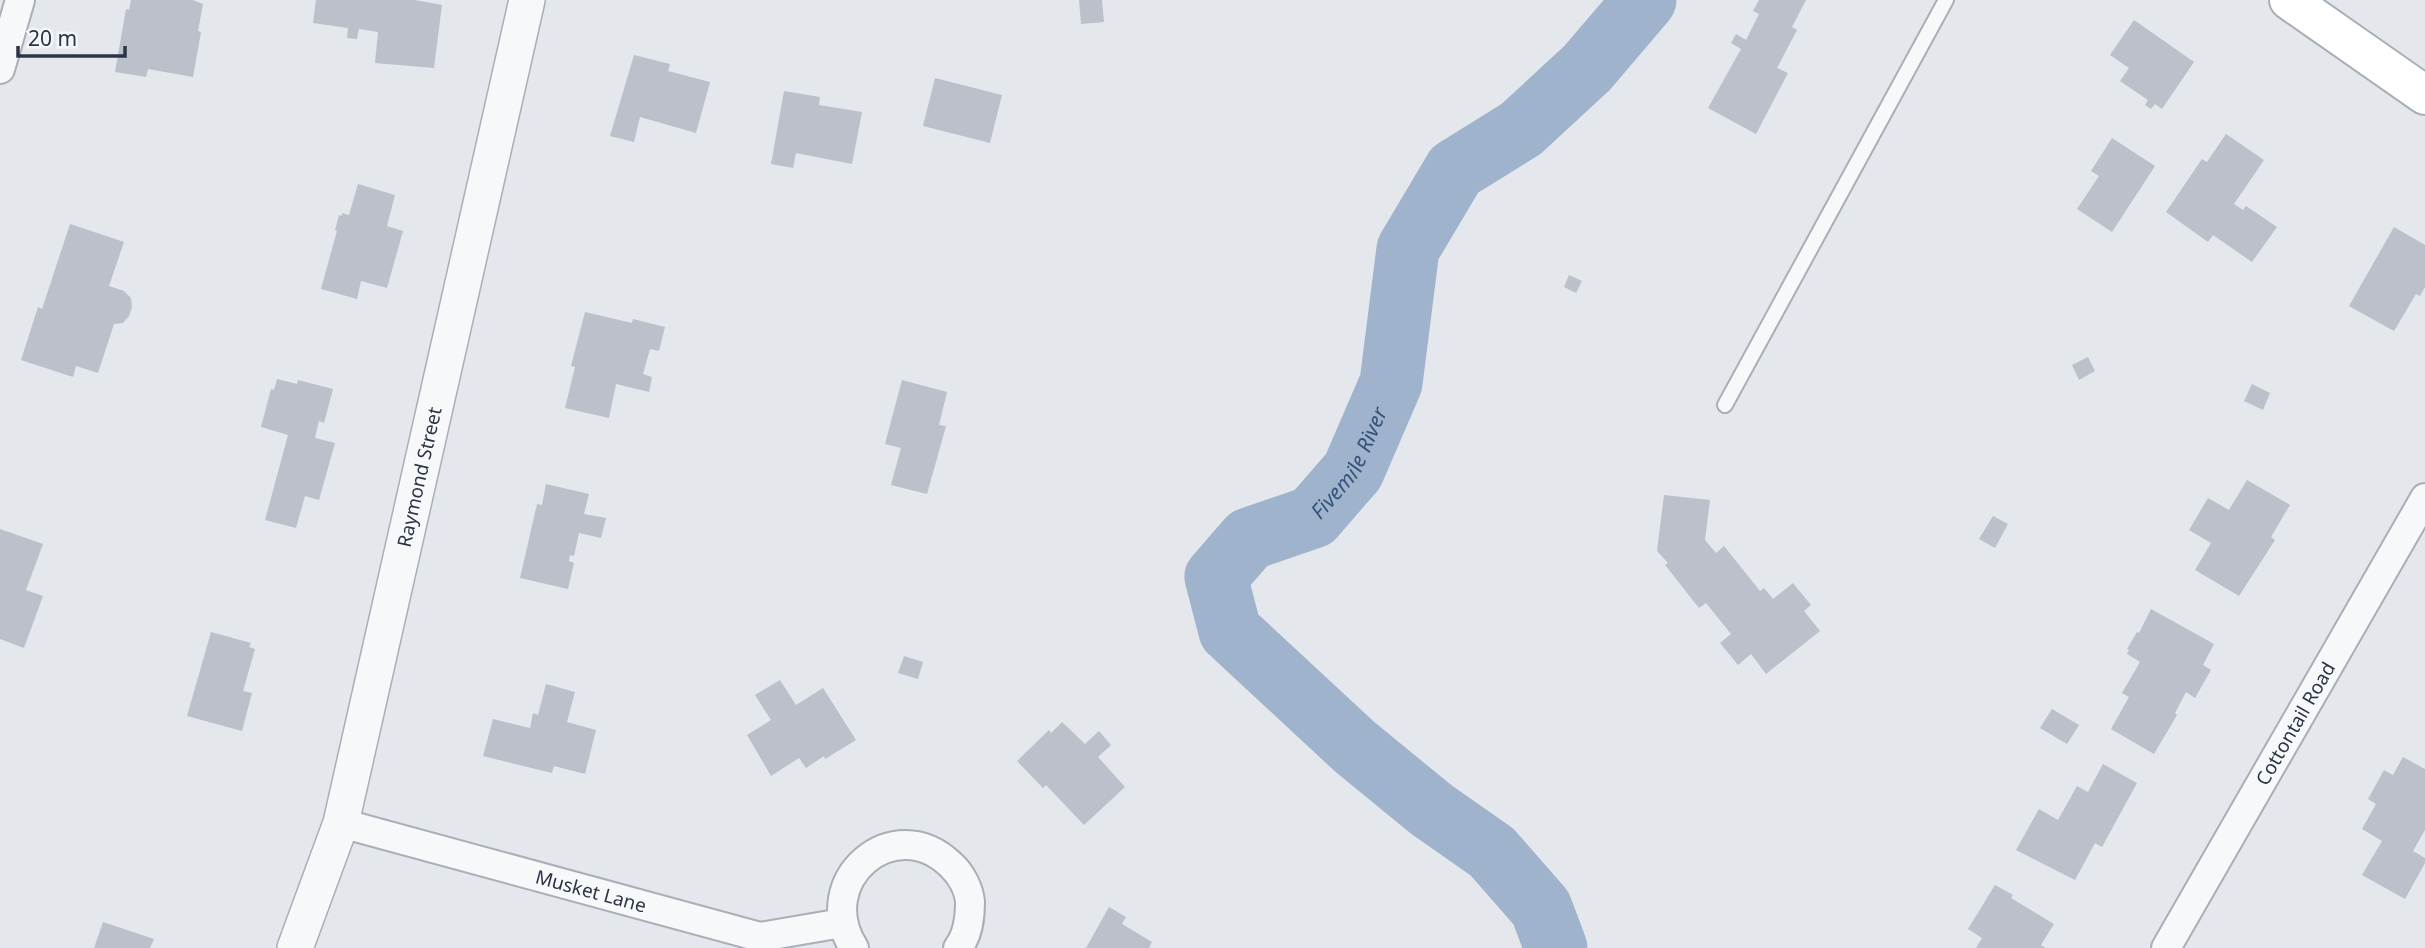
<svg xmlns="http://www.w3.org/2000/svg" width="2425" height="948" viewBox="0 0 2425 948" font-family="'Noto Sans',sans-serif">
<rect width="100%" height="100%" fill="#e4e7ec"/>
<g fill="none" stroke-linecap="round" stroke-linejoin="round">
<path stroke="#9fb4cc" stroke-width="63" id="s1" d="M1556 948 1541 908 1492 852 1432 810 1355 747 1230 631 1216 577 1249 539 1313 517 1353 471 1391 383 1408 249 1455 170 1521 129 1587 68 1645 0"/>
</g>
<g fill="#bbc0ca">
<path d="M131 0H193L203 4 198 31 201 32 193 77 148 69 146 77 115 72 126 9 129 10Z"/>
<path d="M316 0H415L442 5 434 68 375 63 378 32 359 29 357 39 347 38 348 28 313 23Z"/>
<path d="M1079 0H1102L1104 22 1081 24Z"/>
<path d="M1759 0H1806L1792 27 1797 30 1777 68 1788 73 1756 134 1708 108 1741 49 1731 43 1736 34 1746 40 1759 14 1753 11Z"/>
<path d="M2134 20 2194 62 2162 109 2155 104 2151 109 2145 105 2148 100 2120 81 2129 68 2110 55Z"/>
<path d="M634 55 670 64 668 71 710 82 696 133 640 117 634 142 610 136Z"/>
<path d="M935 78 1002 95 990 143 923 126Z"/>
<path d="M784 91 820 97 819 105 862 112 852 164 796 153 793 168 771 164Z"/>
<path d="M2226 134 2264 160 2234 204 2243 210 2246 206 2277 227 2252 262 2213 235 2208 242 2166 212 2202 159 2207 162Z"/>
<path d="M2112 138 2155 166 2112 232 2077 209 2099 176 2091 171Z"/>
<path d="M358 184 395 195 387 226 403 231 387 288 361 281 357 299 321 289 337 231 335 230 339 215 342 216V213L349 215Z"/>
<path d="M70 224 124 242 109 286 124 291 131 298 132 308 129 316 123 323 114 324 98 373 76 366 73 377 21 360 38 307 42 309Z"/>
<path d="M2394 227 2425 245V287L2420 296 2416 294 2394 331 2349 306Z"/>
<path d="M1569 275 1582 281 1576 293 1564 287Z"/>
<path d="M585 312 632 323 633 319 665 327 659 351 650 349 643 374 652 377 649 392 616 384 609 418 565 408 575 367 571 366Z"/>
<path d="M2088 357 2095 371 2079 380 2072 365Z"/>
<path d="M277 379 297 384 298 380 333 389 324 423 319 421 315 438 335 443 319 500 305 496 296 528 265 520 288 435 261 427 271 389 274 390Z"/>
<path d="M902 380 947 392 939 425 946 426 927 494 891 485 901 448 885 444Z"/>
<path d="M2252 384 2270 393 2263 410 2244 401Z"/>
<path d="M2247 480 2290 505 2271 537 2275 540 2239 596 2195 570 2211 543 2189 530 2208 498 2229 510Z"/>
<path d="M546 484 589 494 584 514 606 518 601 538 579 533 574 556 570 555 569 561 574 563 568 589 520 578 537 504 542 505Z"/>
<path d="M1664 495 1710 500 1705 540 1716 553 1724 546 1760 591 1764 588 1773 599 1793 583 1811 605 1804 611 1820 631 1766 674 1751 654 1738 665 1720 643 1731 634 1706 603 1699 608 1665 565 1668 563 1657 551Z"/>
<path d="M1993 516 2008 524 1995 548 1979 539Z"/>
<path d="M0 529 43 544 26 590 43 596 24 648 0 639Z"/>
<path d="M2151 609 2214 644 2203 665 2211 670 2195 698 2186 692 2175 713 2177 715 2154 754 2111 729 2129 697 2122 693 2140 662 2127 654 2129 650 2127 649 2137 632 2139 633Z"/>
<path d="M211 632 251 643 249 647 255 649 243 691 252 693 242 731 187 716Z"/>
<path d="M904 656 923 662 918 679 898 673Z"/>
<path d="M780 680 796 705 823 688 856 740 825 759 824 756 806 768 799 758 771 776 747 735 771 720 755 695Z"/>
<path d="M546 684 575 692 567 722 596 730 585 774 554 766 552 773 483 756 493 719 530 728 533 713 538 715Z"/>
<path d="M2052 709 2079 725 2067 744 2040 728Z"/>
<path d="M1062 722 1085 744 1099 731 1111 745 1098 757 1125 787 1084 825 1046 785 1043 788 1017 761 1049 730 1051 733Z"/>
<path d="M2403 757 2425 769V830L2413 851 2425 858V863L2405 899 2362 875 2382 841 2362 829 2376 804 2368 799 2384 770 2393 775Z"/>
<path d="M2103 764 2137 783 2102 847 2095 843 2075 880 2016 850 2039 809 2058 820 2077 786 2088 792Z"/>
<path d="M1995 885 2013 895 2011 898 2054 924 2041 945 2046 948H1976L1982 938 1968 929Z"/>
<path d="M1109 907 1126 917 1122 924 1152 942 1149 948H1086Z"/>
<path d="M103 922 154 939 150 948H94Z"/>
</g>
<g fill="none" stroke-linecap="round" stroke-linejoin="round">
<g stroke="#a9aeb7" stroke-width="18">
<path id="service" d="M1725 405 1946 0"/>
</g>
<g stroke="#a9aeb7" stroke-width="32">
<g id="minor">
<path d="M0 69 20 0"/>
<path id="s2" d="M341 823 760 937 842 923"/>
<path d="M854 948C811 881 894 809 951 865 961 874 969 889 970 902 970 919 968 935 958 948"/>
<path id="s3" d="M2166 948 2425 498"/>
</g>
</g>
<g stroke="#a9aeb7" stroke-width="38">
<g id="tertiary">
<path id="s4" d="M295 948 341 823 527 0"/>
</g>
</g>
<g stroke="#a9aeb7" stroke-width="42">
<path id="secondary" d="M2289 0 2425 95"/>
</g>
<use href="#service" stroke="#f7f8fa" stroke-width="14"/>
<use href="#minor" stroke="#f7f8fa" stroke-width="28"/>
<use href="#tertiary" stroke="#f7f8fa" stroke-width="35"/>
<use href="#secondary" stroke="#fff" stroke-width="38"/>
</g>
<g text-anchor="middle" dominant-baseline="central" stroke-width="6" stroke-linejoin="round" paint-order="stroke">
<g font-size="19" fill="#2b3445" stroke="#f4f6f9">
<text stroke="none"><textPath href="#s4" startOffset="488">Raymond Street</textPath></text>
<text stroke="none"><textPath href="#s3" startOffset="259">Cottontail Road</textPath></text>
<text stroke="none"><textPath href="#s2" startOffset="259">Musket Lane</textPath></text>
</g>
<g font-size="21" font-style="italic" fill="#34527a" stroke="#f4f6f9">
<text stroke="none"><textPath href="#s1" startOffset="700">Fivemile River</textPath></text>
</g>
</g>
<path d="M18 46v10h107v-10" fill="none" stroke="#2b3445" stroke-width="3.5"/>
<text x="28" y="46" font-size="21" fill="#2b3445" stroke="#f4f6f9" stroke-width="5" paint-order="stroke">20 m</text>
</svg>
